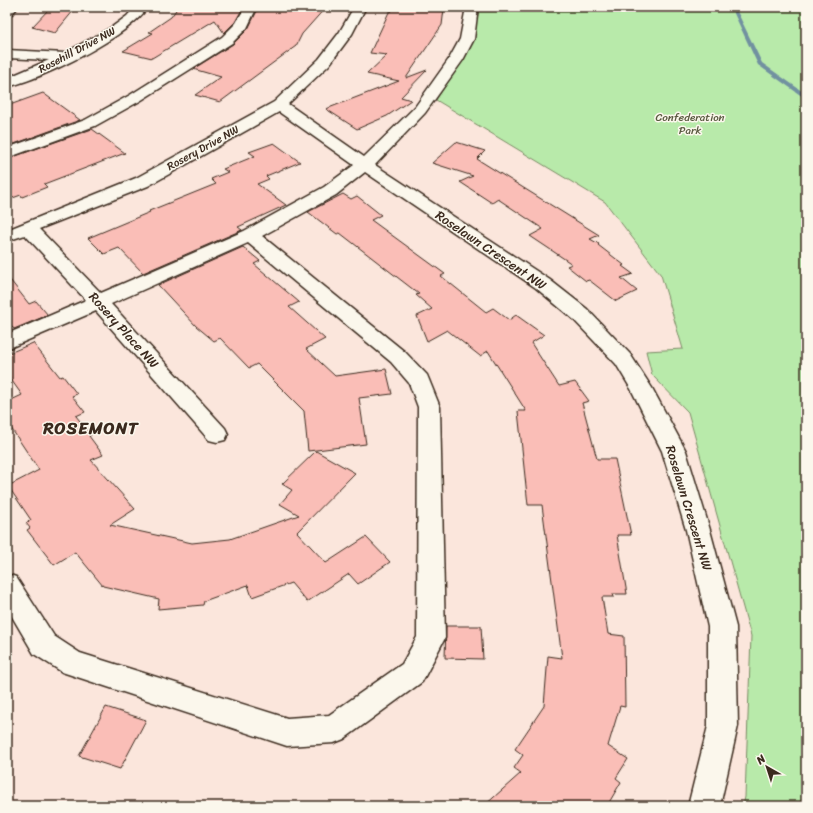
<svg xmlns="http://www.w3.org/2000/svg" width="813" height="813" viewBox="0 0 813 813" font-family="Sriracha,sans-serif">
<rect width="100%" height="100%" fill="#fbe6dc"/>
<filter id="ink" filterUnits="userSpaceOnUse"><feTurbulence type="fractalNoise" baseFrequency=".025" numOctaves="2"/><feDisplacementMap in="SourceGraphic" scale="8" xChannelSelector="R" yChannelSelector="G"/><feConvolveMatrix kernelMatrix="1 2 1 2 8 2 1 2 1" color-interpolation-filters="sRGB"/></filter>
<g filter="url(#ink)">
<path fill="#b8eaaa" stroke="#7a8a64" d="M480 7H806V806H743L745 797 751 636 688 412 652 375 646 351 683 349 661 275 605 202 436 100 457 67 470 44Z"/>
<g fill="none" stroke-linecap="round" stroke-linejoin="round">
<path fill="#7191a0" fill-rule="evenodd" d="M731 7H735L762 63 806 94V99L758 65Z"/>
</g>
<g fill="#fabeb7" stroke="#3b2a1e">
<path d="M178 7 243 8 235 22 224 33 215 20 152 58 123 51 153 33 149 32 171 17Z"/>
<path d="M278 7H326L302 34 296 46 220 102 195 95 221 77 193 69 233 44 248 29 258 9 276 10Z"/>
<path d="M393 7 444 9 442 25 406 78 427 70 401 97 411 100 387 116 357 129 326 109 399 81 367 74 387 55 370 53 389 12H391Z"/>
<path d="M49 9 74 10 55 33 32 27Z"/>
<path d="M43 93 80 120 14 144 7 137V106Z"/>
<path d="M92 129 125 153 44 184 47 187 22 197 21 195 7 200V159Z"/>
<path d="M456 142 485 151 477 159 599 235 590 239 599 244 598 245 624 265 622 266 633 274 621 278 637 291 616 301 589 280 586 281 567 266 572 264 530 236 543 229 498 199 492 203 460 182 473 176 432 163Z"/>
<path d="M274 143 300 162 266 176 269 179 257 184 286 205 238 227 242 230 143 273 119 248 104 254 88 238 150 212 149 211 216 184 211 179 228 172 223 169 255 156 249 152Z"/>
<path d="M343 194 351 199 357 196 381 215 371 220 445 274 441 276 486 312 493 308 509 320 516 315 544 335 531 343 559 386 575 382 589 401 582 403 597 459H615L631 535H617L627 594H613L614 597H602L608 634 624 636 625 707 620 706 608 746 628 759 616 778 621 782 607 806H484L521 773 514 768 523 755 515 749 544 706 548 656 562 658 542 505H528L518 411H526L488 351 480 356 447 330 427 341 417 316 432 309 416 295 419 294 340 233 337 234 308 212Z"/>
<path d="M243 247 260 261 254 264 299 302 289 307 325 339 306 349 335 376 386 369 392 394 359 398 366 444 308 451 304 411 257 364 249 368 220 338 214 341 196 326 158 285Z"/>
<path d="M7 276 29 304 36 301 48 315 14 329 7 321Z"/>
<path d="M33 343 60 377 63 376 77 394 72 396 85 412 76 416 91 435 89 436 103 455 91 460 135 509 110 525 192 543 230 539 299 515 280 504 292 490 282 484 316 451 355 473 297 532 326 563 366 537 390 562 358 584 349 574 307 602 291 583 252 597 248 585 204 601 203 605 158 609 159 599 103 586 75 552 54 565 27 530 30 528 26 523 31 520 8 486 39 470 7 422V402L22 395 7 374V354Z"/>
<path d="M446 626H481L483 659 445 658Z"/>
<path d="M106 707 146 720 120 769 79 756Z"/>
</g>
<g fill="none" stroke-linecap="round" stroke-linejoin="round">
<g stroke="#3b2a1e" stroke-width="3">
<g id="minor">
<path d="M7 7H18L12 14 7 15Z"/>
<path d="M135 7H148C127 38 44 78 7 87V78L49 60 7 58V50L65 53 112 27 127 16Z"/>
<path d="M245 7H257L247 28 232 43 140 101 95 126 7 158V148L85 120 130 95 222 37 236 23Z"/>
<path d="M354 7H366L352 34 329 65 288 104 364 157 415 107 449 59 460 39 466 7H478L474 39 463 60 425 113 375 165 550 280 587 309 630 354 652 388 686 451 710 530 736 627 738 726 720 806H688L708 726V627L686 530 662 451 631 389 616 364 573 319 536 288 365 172 336 195 262 236 405 352 427 375 440 407 445 638 422 682 344 739 334 743 287 746 62 672 34 654 7 608V574L16 577 54 636 80 653 287 718 329 715 402 664 417 637 418 407 409 383 391 362 248 243 111 304 225 428 228 434 225 440 217 442 209 440 96 311 7 349V334L86 300 25 235 7 241V230L136 178 274 102 319 59 339 33ZM279 112 354 165 324 187 244 231 101 293 39 229 148 186Z"/>
</g>
</g>
<use href="#minor" fill="#fbf7ec" fill-rule="evenodd"/>
</g>
</g>
<g text-anchor="middle" dominant-baseline="central" stroke-width="3" stroke-linejoin="round" paint-order="stroke">
<g font-size="11" fill="#3b2a1e" stroke="#fbf7ec">
<text transform="translate(77 50) rotate(-28)">Rosehill Drive NW</text>
<text transform="translate(203 148) rotate(-29)">Rosery Drive NW</text>
</g>
<g font-size="11" fill="#5a5a41" stroke="#fbf7ec">
<text x="690" y="117">Confederation<tspan x="690" dy="13">Park</tspan></text>
</g>
<g font-size="13" fill="#3b2a1e" stroke="#fbf7ec">
<text transform="translate(491 250) rotate(34)">Roselawn Crescent NW</text>
<text transform="translate(124 330) rotate(48)">Rosery Place NW</text>
<text transform="translate(689 508) rotate(73)">Roselawn Crescent NW</text>
</g>
<g font-size="17" font-weight="bold" letter-spacing="1" fill="#3b2a1e" stroke="#fbf7ec">
<text x="91" y="428">ROSEMONT</text>
</g>
</g>
<rect width="813" height="813" fill="none" stroke="#fbf7ec" stroke-width="24"/>
<rect x="12" y="12" width="789" height="789" fill="none" stroke="#3b2a1e" stroke-width="1.5" filter="url(#ink)"/>
<g transform="translate(767 767) rotate(321)" stroke="#fbf7ec" stroke-width="3" paint-order="stroke">
<path d="M0-3L7 15L0 10L-7 15Z" fill="#3b2a1e"/>
<text y="-6" font-size="11" font-weight="bold" text-anchor="middle" fill="#3b2a1e">N</text>
</g>
</svg>
